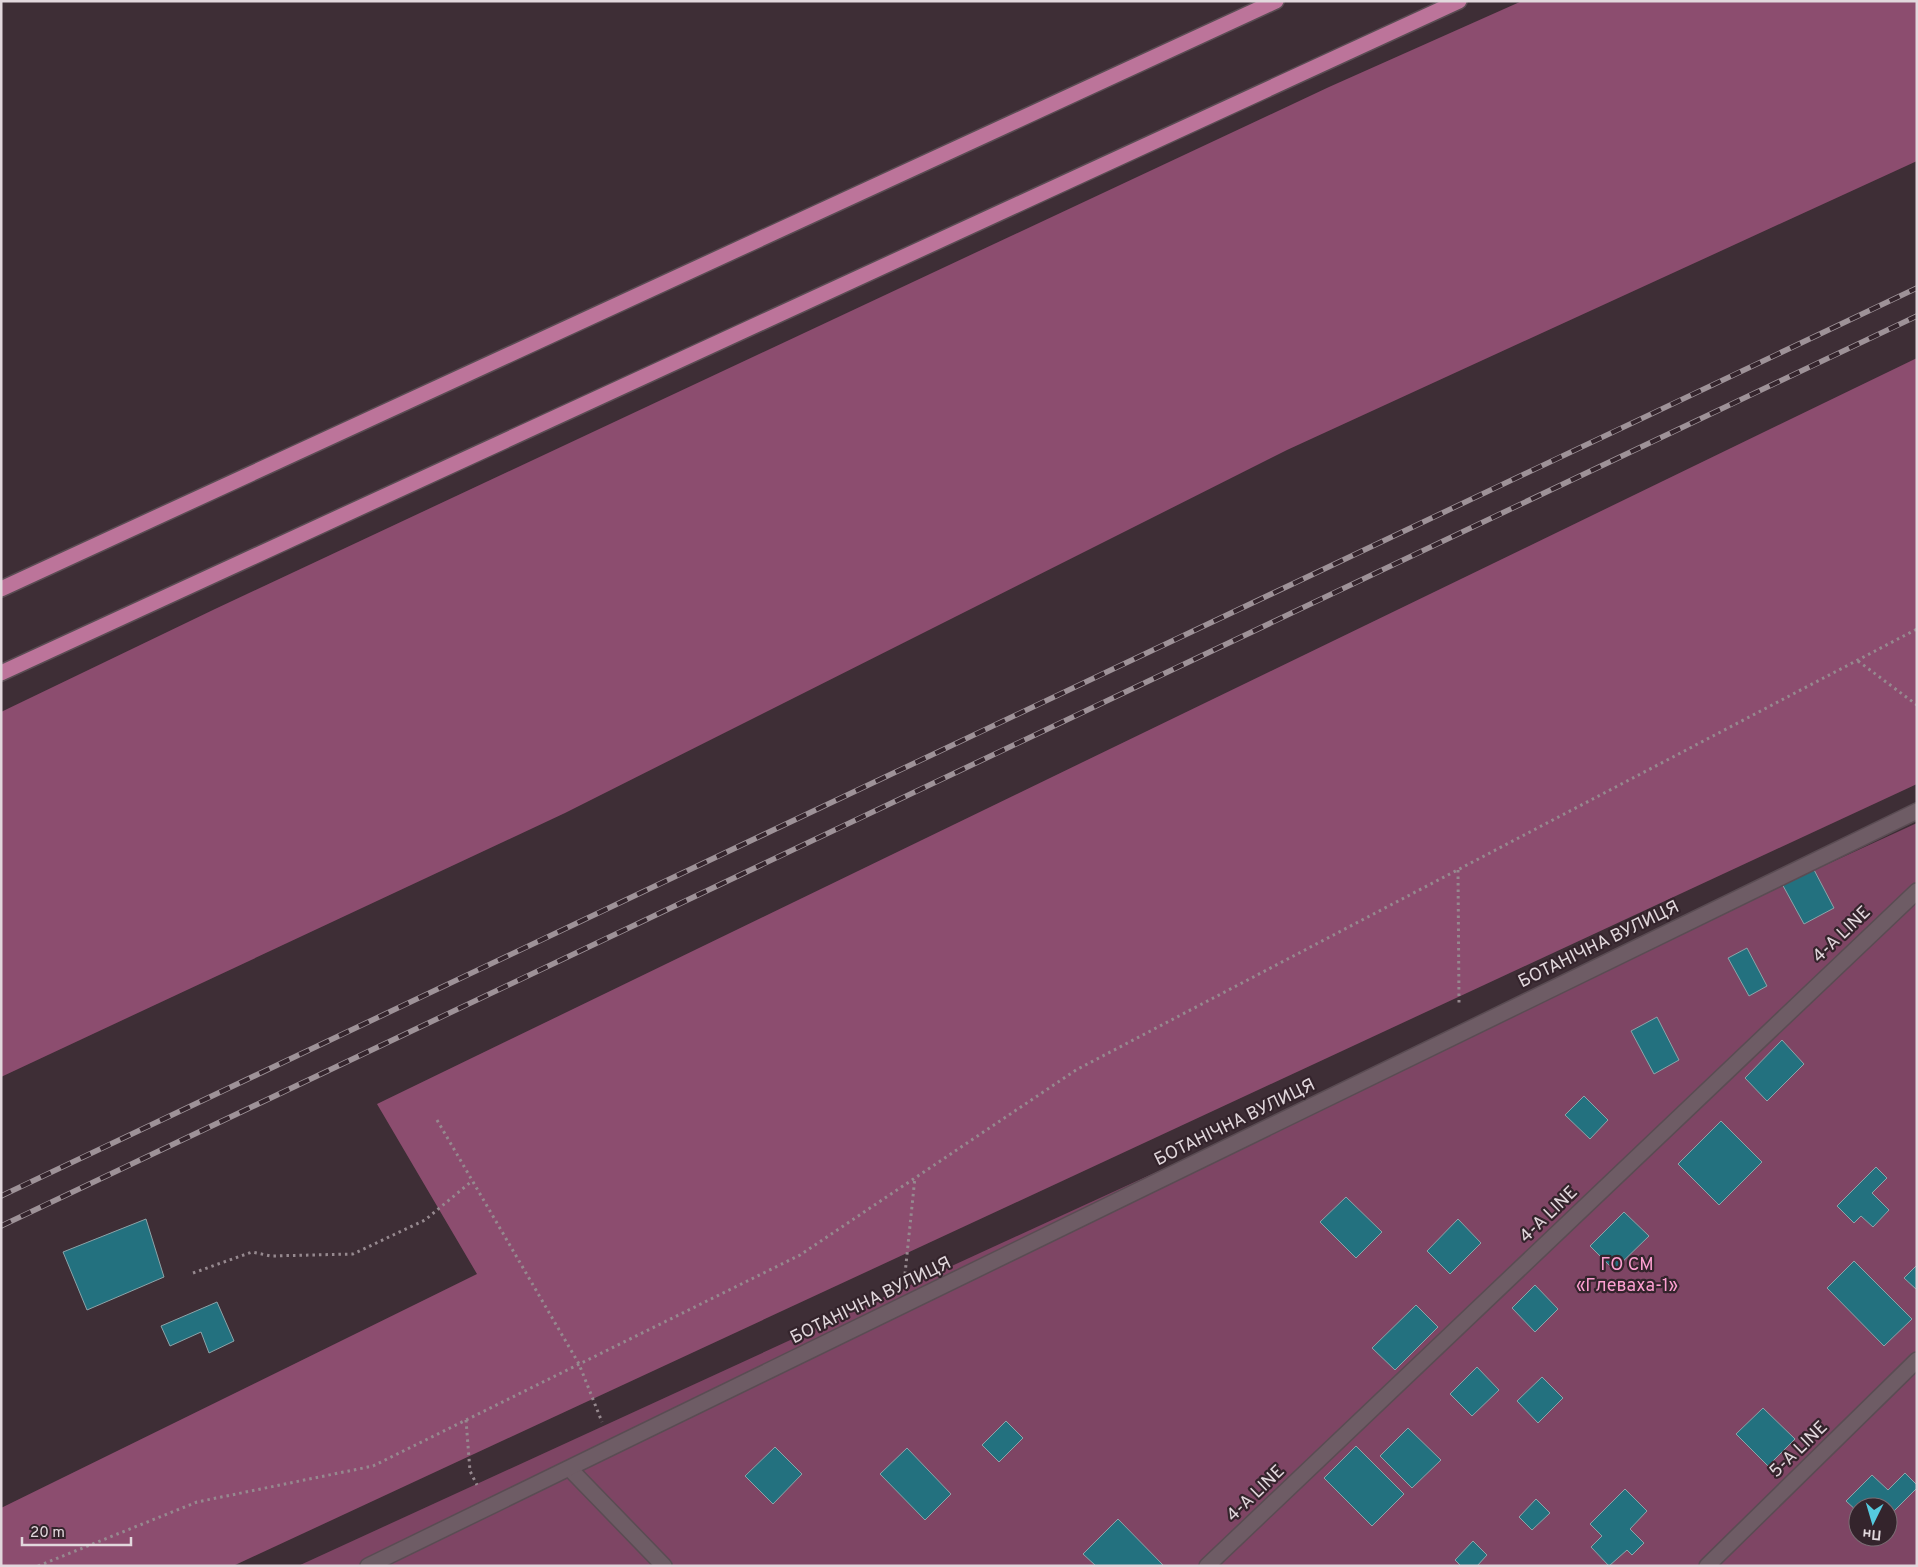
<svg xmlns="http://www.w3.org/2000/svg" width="1918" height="1567" viewBox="0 0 1918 1567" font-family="Overpass,sans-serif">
<rect width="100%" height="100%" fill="#3e2e36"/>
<path fill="#7e4564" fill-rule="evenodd" d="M1917 823V1566H298ZM1858 1507H1888V1537H1858Z"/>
<g fill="#8c4d6f">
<path d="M1522 1H1917V161L1287 450 565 813 1 1077V712L215 609 1329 87Z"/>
<path d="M1917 358V784L233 1566H1V1508L477 1274 377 1104Z"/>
</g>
<g fill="#23717f" stroke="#8da4a9">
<path d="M1812 866 1834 908 1804 924 1781 882Z"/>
<path d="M1747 948 1767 986 1749 996 1728 958Z"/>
<path d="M1657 1017 1679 1060 1654 1074 1631 1031Z"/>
<path d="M1782 1040 1804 1064 1767 1101 1745 1078Z"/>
<path d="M1584 1096 1608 1120 1590 1139 1565 1115Z"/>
<path d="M1721 1121 1762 1162 1719 1205 1678 1164Z"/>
<path d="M1876 1167 1887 1178 1872 1193 1889 1210 1873 1227 1861 1216 1854 1223 1837 1206Z"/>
<path d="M1346 1197 1382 1232 1356 1258 1320 1222Z"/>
<path d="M1624 1212 1649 1236 1614 1270 1590 1246Z"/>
<path d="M146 1219 164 1277 87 1310 63 1252Z"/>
<path d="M1458 1219 1481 1243 1450 1274 1427 1251Z"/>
<path d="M1854 1261 1912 1319 1884 1346 1827 1288Z"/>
<path d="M1917 1265V1290L1904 1278Z"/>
<path d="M1535 1285 1558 1309 1535 1332 1512 1308Z"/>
<path d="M217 1302 234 1341 209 1353 201 1332 170 1346 161 1326Z"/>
<path d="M1416 1305 1438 1327 1395 1370 1372 1348Z"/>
<path d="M1477 1367 1499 1390 1472 1416 1450 1394Z"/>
<path d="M1542 1377 1563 1398 1538 1423 1517 1401Z"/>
<path d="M1763 1408 1795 1439 1768 1466 1736 1434Z"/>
<path d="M1006 1421 1023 1438 999 1462 982 1445Z"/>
<path d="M1408 1428 1441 1460 1412 1488 1380 1456Z"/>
<path d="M1356 1446 1404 1494 1372 1526 1324 1478Z"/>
<path d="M775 1447 802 1474 773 1504 745 1476Z"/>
<path d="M907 1448 951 1494 925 1520 880 1474Z"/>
<path d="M1905 1473 1917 1485V1488L1894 1511 1889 1507H1858V1512L1846 1501 1872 1475 1888 1490Z"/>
<path d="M1625 1489 1647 1511 1630 1529 1644 1543 1632 1555 1627 1550 1609 1566 1591 1547 1602 1536 1590 1524Z"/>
<path d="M1536 1499 1550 1513 1532 1530 1519 1517Z"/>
<path d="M1118 1519 1164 1566H1096L1083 1554Z"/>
<path d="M1473 1541 1487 1555 1477 1566H1461L1455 1560Z"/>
</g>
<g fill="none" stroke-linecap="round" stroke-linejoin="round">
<g stroke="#5a4c53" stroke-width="18">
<g id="minor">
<path d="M570 1469 664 1566"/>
<path d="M368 1566 1917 811"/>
<path d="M1207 1566 1917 891"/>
<path d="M1707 1566 1917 1360"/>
</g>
</g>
<g stroke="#5a4c53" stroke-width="18">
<g id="highway">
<path d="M1 589 1276 1"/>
<path d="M1 673 1459 1"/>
</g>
</g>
<g stroke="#96898f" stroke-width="3" stroke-dasharray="2.5 4" stroke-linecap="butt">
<path d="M1858 661 1917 705"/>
<path d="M1458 870 1459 1003"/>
<path d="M437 1120 579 1364 602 1422"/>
<path d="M193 1273 252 1252 271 1256 353 1254 425 1220 472 1181"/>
<path d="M905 1274 915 1177"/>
<path d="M466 1420 470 1471 477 1485"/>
<path d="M38 1566 197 1502 373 1466 800 1255 1076 1070 1917 629"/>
</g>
<use href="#minor" stroke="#6e5c65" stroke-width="15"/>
<use href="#highway" stroke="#bc749a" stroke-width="15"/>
<g stroke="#9e9298" stroke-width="5.5">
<g id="rail">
<path d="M1 1196 1917 288"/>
<path d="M1 1226 1917 316"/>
</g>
</g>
<use href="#rail" stroke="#34242c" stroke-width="4" stroke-dasharray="11" stroke-linecap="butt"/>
</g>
<g text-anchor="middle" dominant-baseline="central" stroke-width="4.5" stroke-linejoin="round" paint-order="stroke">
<g font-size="18" fill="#e2d8dd" stroke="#34242c">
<text transform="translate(1842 935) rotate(-44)">4-A LINE</text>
<text transform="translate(1599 945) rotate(-26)">БОТАНІЧНА ВУЛИЦЯ</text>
<text transform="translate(1235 1123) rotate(-26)">БОТАНІЧНА ВУЛИЦЯ</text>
<text transform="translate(1549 1215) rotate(-44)">4-A LINE</text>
<text transform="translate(871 1301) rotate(-26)">БОТАНІЧНА ВУЛИЦЯ</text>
<text transform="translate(1799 1450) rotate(-44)">5-A LINE</text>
<text transform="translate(1256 1494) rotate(-44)">4-A LINE</text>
</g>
<g font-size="18" fill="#fc9fd0" stroke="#34242c">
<text x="1627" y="1265">ГО СМ<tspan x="1627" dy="21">«Глеваха-1»</tspan></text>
</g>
</g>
<rect width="1918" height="1567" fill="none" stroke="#e2d8dd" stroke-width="5"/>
<g transform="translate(1873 1522) rotate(185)"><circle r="24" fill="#34242c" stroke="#7a6c73"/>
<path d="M0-4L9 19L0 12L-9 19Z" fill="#55cadf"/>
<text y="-8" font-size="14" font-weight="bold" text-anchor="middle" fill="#e2d8dd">Пн</text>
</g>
<path d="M22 1537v8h109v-8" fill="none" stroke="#e2d8dd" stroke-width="2.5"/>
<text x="30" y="1537" font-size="15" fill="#e2d8dd" stroke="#34242c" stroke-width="4" paint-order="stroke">20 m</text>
</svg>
